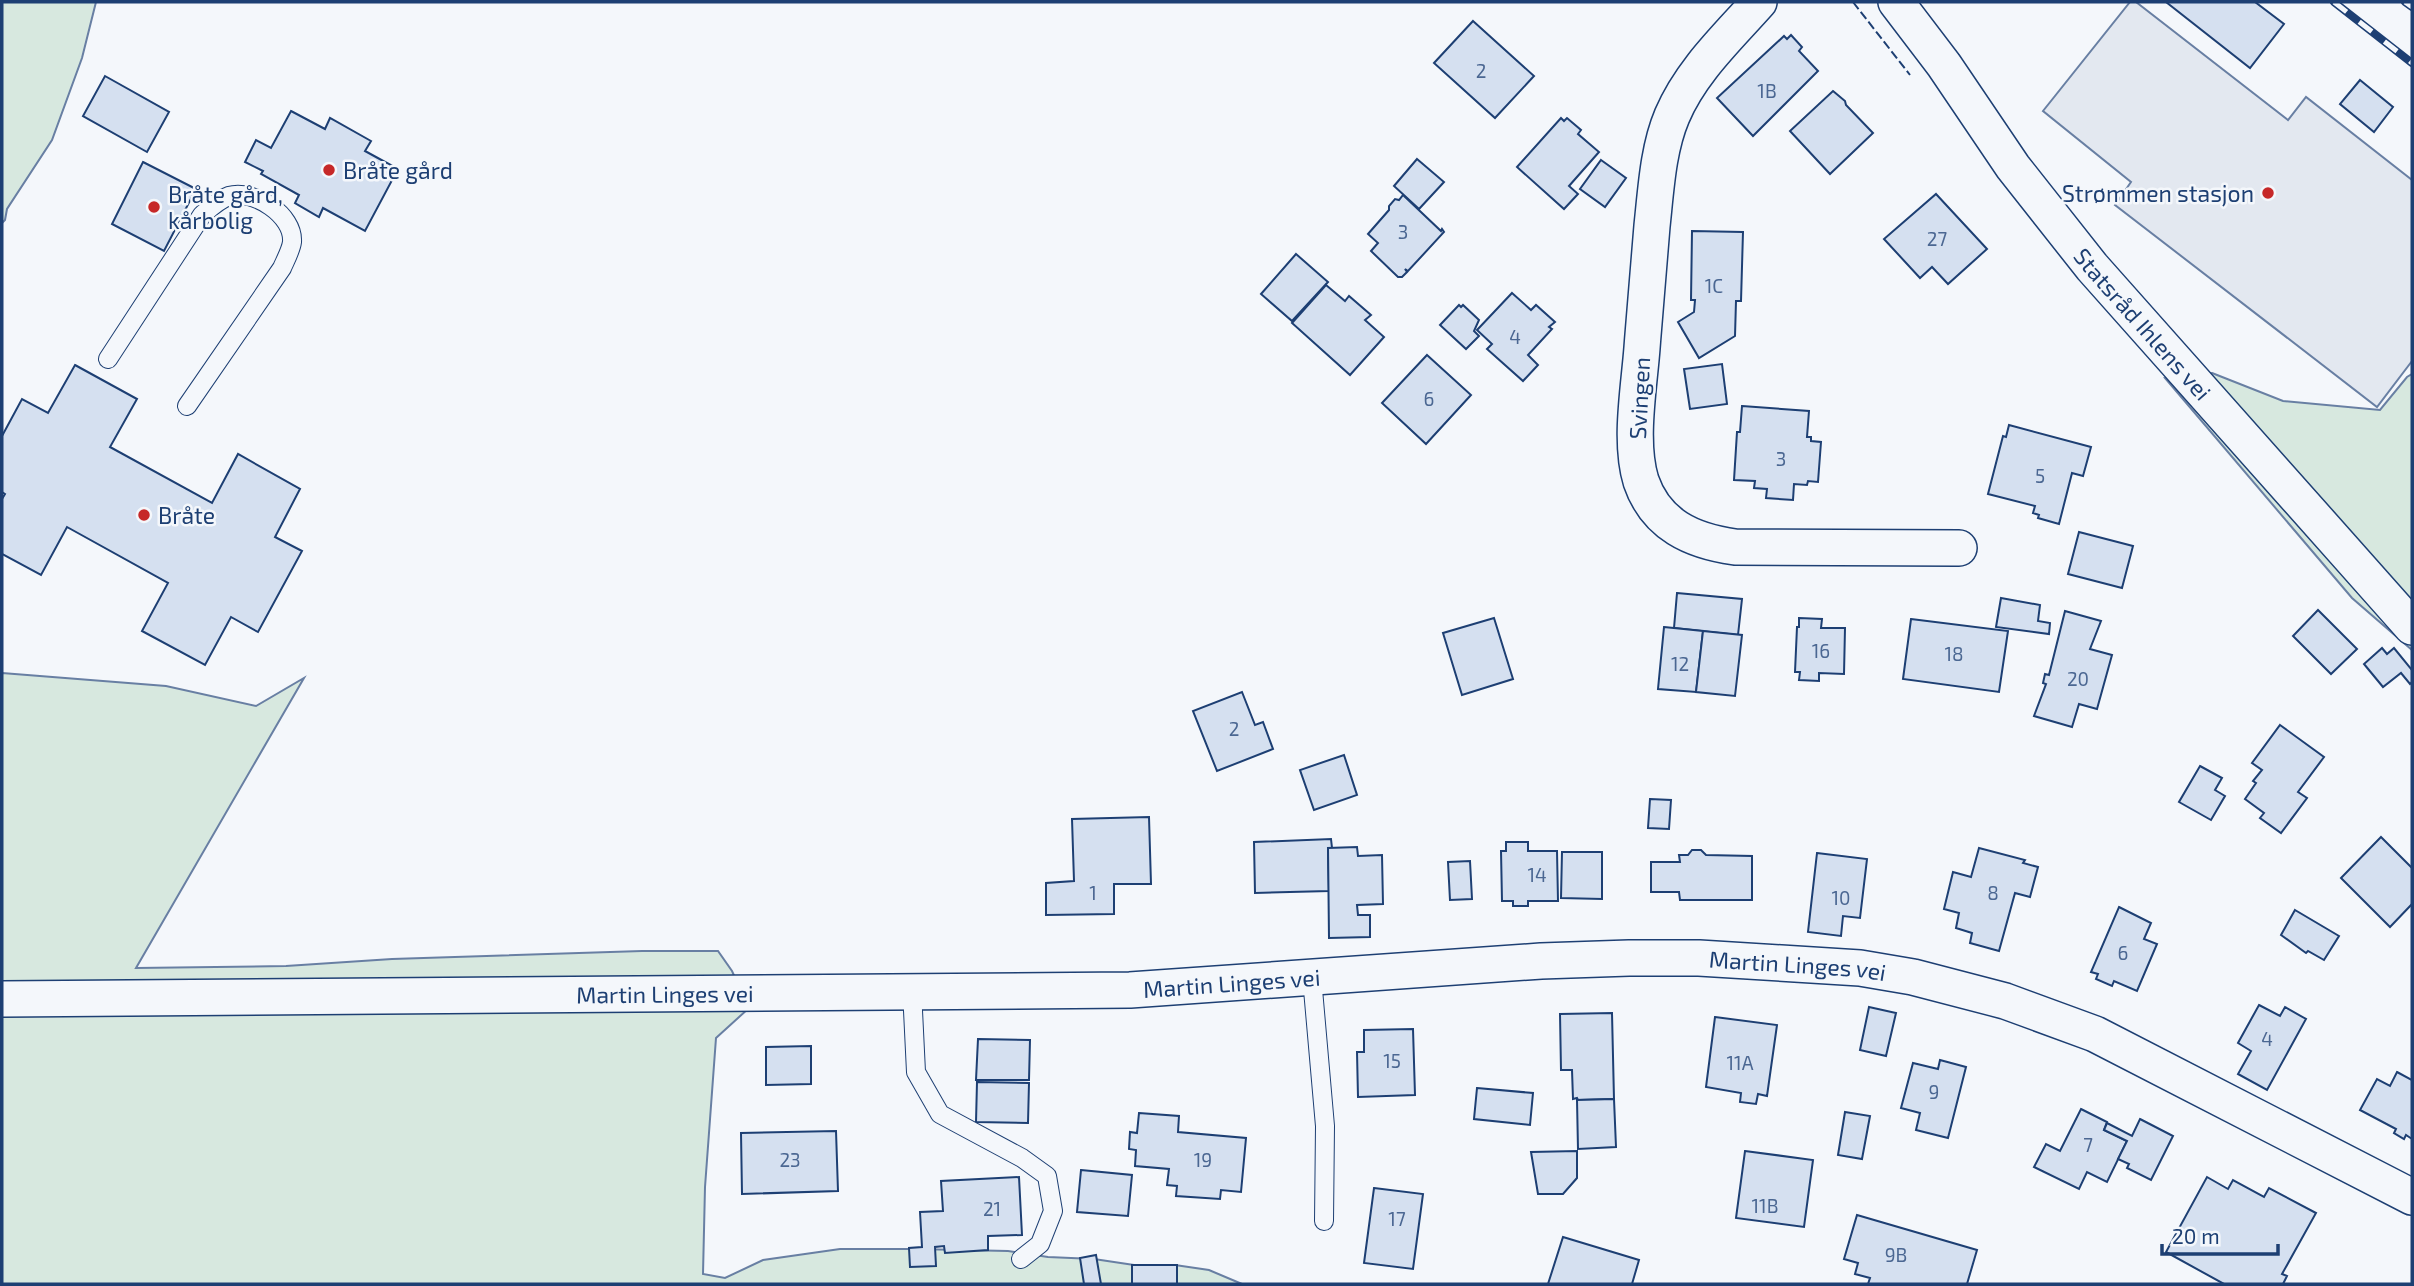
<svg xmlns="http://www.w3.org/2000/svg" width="2414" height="1286" viewBox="0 0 2414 1286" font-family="'Exo 2',sans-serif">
<rect width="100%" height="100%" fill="#f4f7fb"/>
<g fill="#d7e8df" stroke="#687fa3" stroke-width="2">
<path d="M2 2H96L82 58 52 140 7 209 5 220 2 223Z"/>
<path d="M2212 373 2283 401 2380 410 2407 377 2412 374V650L2352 598 2165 378Z"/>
<path d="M2 673 166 686 256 706 304 678 136 968 286 966 392 959 642 951H718L732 971 749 1008 716 1038 705 1187 703 1274 725 1278 763 1260 840 1249H916L1008 1251 1048 1257 1094 1259 1134 1265H1175L1209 1270 1242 1284H2Z"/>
</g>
<path fill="#e3e8f0" stroke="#687fa3" stroke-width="2" d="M2130 2H2136L2288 120 2306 97 2412 180V361L2377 407 2115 205 2131 182 2043 111Z"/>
<g fill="#d5e0f0" stroke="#1d3f73" stroke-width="2">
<path d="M2166 2H2255L2284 24 2250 68Z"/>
<path d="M1473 21 1534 76 1495 118 1434 63Z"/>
<path d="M1791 35 1802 47 1799 51 1818 71 1753 136 1717 98 1784 36 1787 39Z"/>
<path d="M105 76 169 112 147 152 83 116Z"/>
<path d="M2360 80 2393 107 2374 132 2340 104Z"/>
<path d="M1833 91 1845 101 1846 105 1873 133 1830 174 1790 131Z"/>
<path d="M291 111 325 129 330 118 371 141 365 151 398 169 365 231 323 208 319 217 295 203 299 195 261 174 263 171 245 162 256 140 271 148Z"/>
<path d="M1561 118 1564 121 1567 118 1581 130 1578 134 1599 152 1569 186 1578 194 1564 209 1517 167Z"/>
<path d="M1417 159 1444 182 1419 209 1394 186Z"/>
<path d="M1601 160 1626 178 1605 207 1580 189Z"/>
<path d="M143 162 196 189 164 251 112 224Z"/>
<path d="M1936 194 1987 249 1948 284 1932 267 1920 278 1884 239Z"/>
<path d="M1403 195 1441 231 1442 229 1444 232 1408 271 1405 269 1407 272 1402 277H1398L1371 251 1378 243 1368 234 1389 210V206L1395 199 1399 200Z"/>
<path d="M1692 231 1743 232 1741 301H1736L1735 336 1699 358 1678 322 1694 312 1695 300H1691Z"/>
<path d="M1296 254 1328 282 1292 321 1261 294Z"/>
<path d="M1326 285 1345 301 1349 296 1371 315 1365 320 1384 337 1350 375 1292 323Z"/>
<path d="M1512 293 1531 310 1536 305 1555 322 1549 327 1552 329 1528 355 1538 365 1523 381 1487 349 1492 344 1477 330Z"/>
<path d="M1459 305 1461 307 1463 305 1479 320 1474 331 1479 336 1466 349 1440 325Z"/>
<path d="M1427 355 1471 395 1426 444 1382 403Z"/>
<path d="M1722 364 1727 404 1690 409 1684 369Z"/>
<path d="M75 365 137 399 110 447 212 503 238 454 300 489 275 537 302 551 258 632 231 617 205 665 142 631 168 583 67 527 41 575 2 554V499L5 494 2 492V436L22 399 48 413Z"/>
<path d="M1742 406 1809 411 1807 437H1811V441L1821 442 1818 482 1808 481 1807 485 1794 484 1793 500 1766 498 1767 489 1754 488 1755 481 1734 480 1737 432H1740Z"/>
<path d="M2009 425 2091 447 2083 476 2072 473 2059 524 2038 518 2039 515 2033 513 2035 506 1988 494 2003 436 2006 437Z"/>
<path d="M2079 532 2133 546 2122 588 2068 574Z"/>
<path d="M1677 593 1742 599 1738 635 1674 628Z"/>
<path d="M2001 598 2040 605 2038 621 2050 623 2049 634 1996 627Z"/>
<path d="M2318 610 2357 649 2331 674 2293 636Z"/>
<path d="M2065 611 2101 621 2090 649 2112 655 2097 709 2079 704 2072 727 2034 716 2046 684 2043 683 2045 674 2049 675Z"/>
<path d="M1494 618 1513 679 1462 695 1443 633Z"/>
<path d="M1799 618 1822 619 1821 628H1845L1844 674 1819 673V681L1799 680 1800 672H1795L1797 627H1799Z"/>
<path d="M1911 619 2008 631 1999 692 1903 679Z"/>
<path d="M1664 627 1703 631 1696 692 1658 689Z"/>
<path d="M1703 631 1742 635 1735 696 1696 692Z"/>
<path d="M2382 648 2387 654 2394 648 2412 670V682L2410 684 2401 673 2383 687 2364 664Z"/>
<path d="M1242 692 1255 725 1263 722 1273 749 1217 771 1193 711Z"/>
<path d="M2280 725 2324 757 2298 792 2307 798 2281 833 2260 818 2264 813 2245 799 2256 783 2253 781 2262 770 2252 763Z"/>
<path d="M1344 755 1357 795 1314 810 1300 770Z"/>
<path d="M2200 766 2222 778 2215 790 2225 796 2211 820 2179 802Z"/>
<path d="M1650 799 1671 800 1669 829 1648 828Z"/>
<path d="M1149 817 1151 884H1114V914L1046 915V883L1074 881 1072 819Z"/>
<path d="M2381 837 2412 868V904L2390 927 2341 878Z"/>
<path d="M1331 839 1332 848H1328L1329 891 1255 893 1254 842Z"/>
<path d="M1506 842H1528V851H1557L1558 901H1528V906H1513V901H1502L1501 851H1506Z"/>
<path d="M1357 847 1358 856 1382 855 1383 904 1357 905 1358 915H1370V937L1329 938 1328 848Z"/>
<path d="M1979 848 2025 860 2023 863 2038 867 2030 897 2015 893 1999 951 1970 943 1972 933 1956 928 1959 913 1944 909 1953 872 1971 877Z"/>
<path d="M1692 850H1701L1706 855 1752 856V900H1680L1679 892H1651V862H1680L1679 855H1688Z"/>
<path d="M1562 852H1602V899L1561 898Z"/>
<path d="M1817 853 1867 859 1860 918 1843 916 1841 936 1808 932Z"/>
<path d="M1470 861 1472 899 1450 900 1448 862Z"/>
<path d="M2119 907 2151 923 2144 939 2157 944 2137 991 2114 981 2112 986 2096 979 2098 974 2091 972Z"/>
<path d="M2295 910 2339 936 2324 960 2308 951 2306 953 2281 935Z"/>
<path d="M2259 1005 2280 1016 2285 1007 2306 1019 2267 1090 2238 1074 2251 1051 2238 1043Z"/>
<path d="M1869 1007 1896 1013 1886 1056 1860 1050Z"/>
<path d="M1612 1013 1614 1099 1578 1100 1577 1098 1573 1099 1572 1070H1561L1560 1014Z"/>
<path d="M1715 1017 1777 1025 1767 1096 1758 1094 1756 1104 1740 1102 1741 1093 1706 1087Z"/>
<path d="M1413 1029 1415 1095 1358 1097 1357 1052H1364V1030Z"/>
<path d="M978 1039 1030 1040 1029 1080H976Z"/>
<path d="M811 1046V1084L766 1085V1047Z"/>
<path d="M1940 1060 1966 1067 1948 1138 1916 1130 1920 1113 1901 1108 1913 1063 1938 1069Z"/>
<path d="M2397 1072 2412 1080V1139L2406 1135 2404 1139 2394 1133 2396 1129 2360 1110 2377 1079 2390 1086Z"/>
<path d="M977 1082 1029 1083 1028 1123 976 1122Z"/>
<path d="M1477 1088 1533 1093 1530 1125 1474 1119Z"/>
<path d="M1614 1099 1616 1147 1578 1149 1577 1100Z"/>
<path d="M2081 1109 2107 1122 2104 1130 2127 1141 2107 1182 2087 1172 2079 1189 2034 1167 2046 1144 2060 1151Z"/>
<path d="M1845 1112 1870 1116 1862 1159 1838 1155Z"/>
<path d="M1139 1113 1179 1116 1178 1132 1246 1138 1241 1192 1221 1190 1220 1199 1176 1196 1177 1186 1167 1185 1169 1169 1135 1166 1136 1150 1129 1149 1130 1132 1137 1133Z"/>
<path d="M2140 1119 2173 1136 2151 1180 2127 1168 2129 1164 2118 1159 2127 1141 2104 1130 2107 1123 2132 1136Z"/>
<path d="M836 1131 838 1191 742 1194 741 1133Z"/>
<path d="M1577 1151V1178L1563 1194H1538L1531 1152Z"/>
<path d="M1745 1151 1813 1160 1804 1227 1736 1218Z"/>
<path d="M1081 1170 1132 1175 1128 1216 1077 1212Z"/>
<path d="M1019 1177 1022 1235 988 1236V1250L945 1253 944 1246 935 1247 936 1266 910 1267 909 1248 922 1247 920 1212 943 1211 941 1181Z"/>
<path d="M2207 1177 2228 1189 2233 1180 2264 1197 2269 1188 2316 1213 2282 1274 2287 1276 2283 1284H2224L2166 1252Z"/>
<path d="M1374 1188 1423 1194 1413 1269 1364 1263Z"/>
<path d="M1857 1215 1977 1250 1967 1284H1868L1870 1278 1855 1274 1858 1263 1844 1259Z"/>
<path d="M1563 1237 1639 1260 1632 1284H1548Z"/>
<path d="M1096 1255 1101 1284H1084L1080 1258Z"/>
<rect x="1132" y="1265" width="45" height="19"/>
</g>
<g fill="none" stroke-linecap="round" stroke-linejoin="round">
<g stroke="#1d3f73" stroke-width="20">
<g id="service">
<path d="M108 359 202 215C210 208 218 200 229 196 254 189 294 215 292 242 291 250 285 261 282 268L187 406"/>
<path d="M1312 978 1325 1126 1324 1221"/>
<path d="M912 990 916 1072 940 1114 1022 1158 1047 1176 1053 1211 1040 1244 1021 1259"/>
</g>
</g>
<g stroke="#1d3f73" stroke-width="38">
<g id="minor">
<path d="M1759 2C1728 37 1691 71 1672 116 1658 149 1656 189 1652 226 1649 266 1645 307 1642 348 1639 388 1629 442 1641 481 1656 525 1692 541 1735 547L1959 548"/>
<path id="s1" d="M1896 2 1944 65 2013 167 2092 267 2412 627"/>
<path id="s2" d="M2 999 1130 990 1541 961 1629 958H1699L1860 968 1913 977 2005 1001 2095 1034 2412 1197"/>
</g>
</g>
<use href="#service" stroke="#f4f7fb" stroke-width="18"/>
<use href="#minor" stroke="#f4f7fb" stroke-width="35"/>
<g stroke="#1d3f73" stroke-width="8">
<g id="rail">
<path d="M2334 2 2412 63"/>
<path d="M2405 2 2412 7"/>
</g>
</g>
<use href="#rail" stroke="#f4f7fb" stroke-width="5" stroke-dasharray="16" stroke-linecap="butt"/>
<path stroke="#1d3f73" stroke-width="2" stroke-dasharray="9 3.5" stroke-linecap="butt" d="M1853 2 1910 75"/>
</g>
<g fill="#c62828" stroke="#f4f7fb" stroke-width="2.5">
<circle cx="329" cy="170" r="7"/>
<circle cx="2268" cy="193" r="7"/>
<circle cx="154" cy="207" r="7"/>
<circle cx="144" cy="515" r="7"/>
</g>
<g text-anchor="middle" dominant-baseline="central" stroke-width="5" stroke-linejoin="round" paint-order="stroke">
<g font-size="19" fill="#4b6792">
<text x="1481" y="70">2</text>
<text x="1767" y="90">1B</text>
<text x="1403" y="231">3</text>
<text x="1937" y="238">27</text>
<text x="1714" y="285">1C</text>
<text x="1515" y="336">4</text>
<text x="1429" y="398">6</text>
<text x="1781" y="458">3</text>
<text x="2040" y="475">5</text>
<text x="1821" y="650">16</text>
<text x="1954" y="653">18</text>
<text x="1680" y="663">12</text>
<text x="2078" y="678">20</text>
<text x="1234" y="728">2</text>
<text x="1537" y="874">14</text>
<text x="1093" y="892">1</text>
<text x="1993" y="892">8</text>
<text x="1841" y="897">10</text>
<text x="2123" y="952">6</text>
<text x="2267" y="1038">4</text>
<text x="1392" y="1060">15</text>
<text x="1740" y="1062">11A</text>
<text x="1934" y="1091">9</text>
<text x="2088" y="1144">7</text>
<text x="790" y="1159">23</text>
<text x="1203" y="1159">19</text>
<text x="1765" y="1205">11B</text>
<text x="992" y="1208">21</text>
<text x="1397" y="1218">17</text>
<text x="1896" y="1254">9B</text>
</g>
<g font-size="23" fill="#1d3f73" stroke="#f4f7fb" text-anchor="start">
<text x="343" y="170">Bråte gård</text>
<text x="2254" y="193" text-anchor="end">Strømmen stasjon</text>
<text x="168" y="194">Bråte gård,<tspan x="168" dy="26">kårbolig</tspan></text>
<text x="158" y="515">Bråte</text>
</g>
<g font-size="23" fill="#1d3f73" stroke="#f4f7fb">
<text stroke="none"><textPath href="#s1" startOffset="406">Statsråd Ihlens vei</textPath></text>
<text transform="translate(1639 398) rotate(-87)">Svingen</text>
<text stroke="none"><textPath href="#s2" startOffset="1797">Martin Linges vei</textPath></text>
<text stroke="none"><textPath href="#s2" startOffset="1230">Martin Linges vei</textPath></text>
<text stroke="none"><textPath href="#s2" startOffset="663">Martin Linges vei</textPath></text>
</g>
</g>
<rect width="2414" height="1286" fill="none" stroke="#1d3f73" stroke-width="7"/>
<path d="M2162 1244v10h116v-10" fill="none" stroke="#1d3f73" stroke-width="3.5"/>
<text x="2172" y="1244" font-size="21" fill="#1d3f73" stroke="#f4f7fb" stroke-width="5" paint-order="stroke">20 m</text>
</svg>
